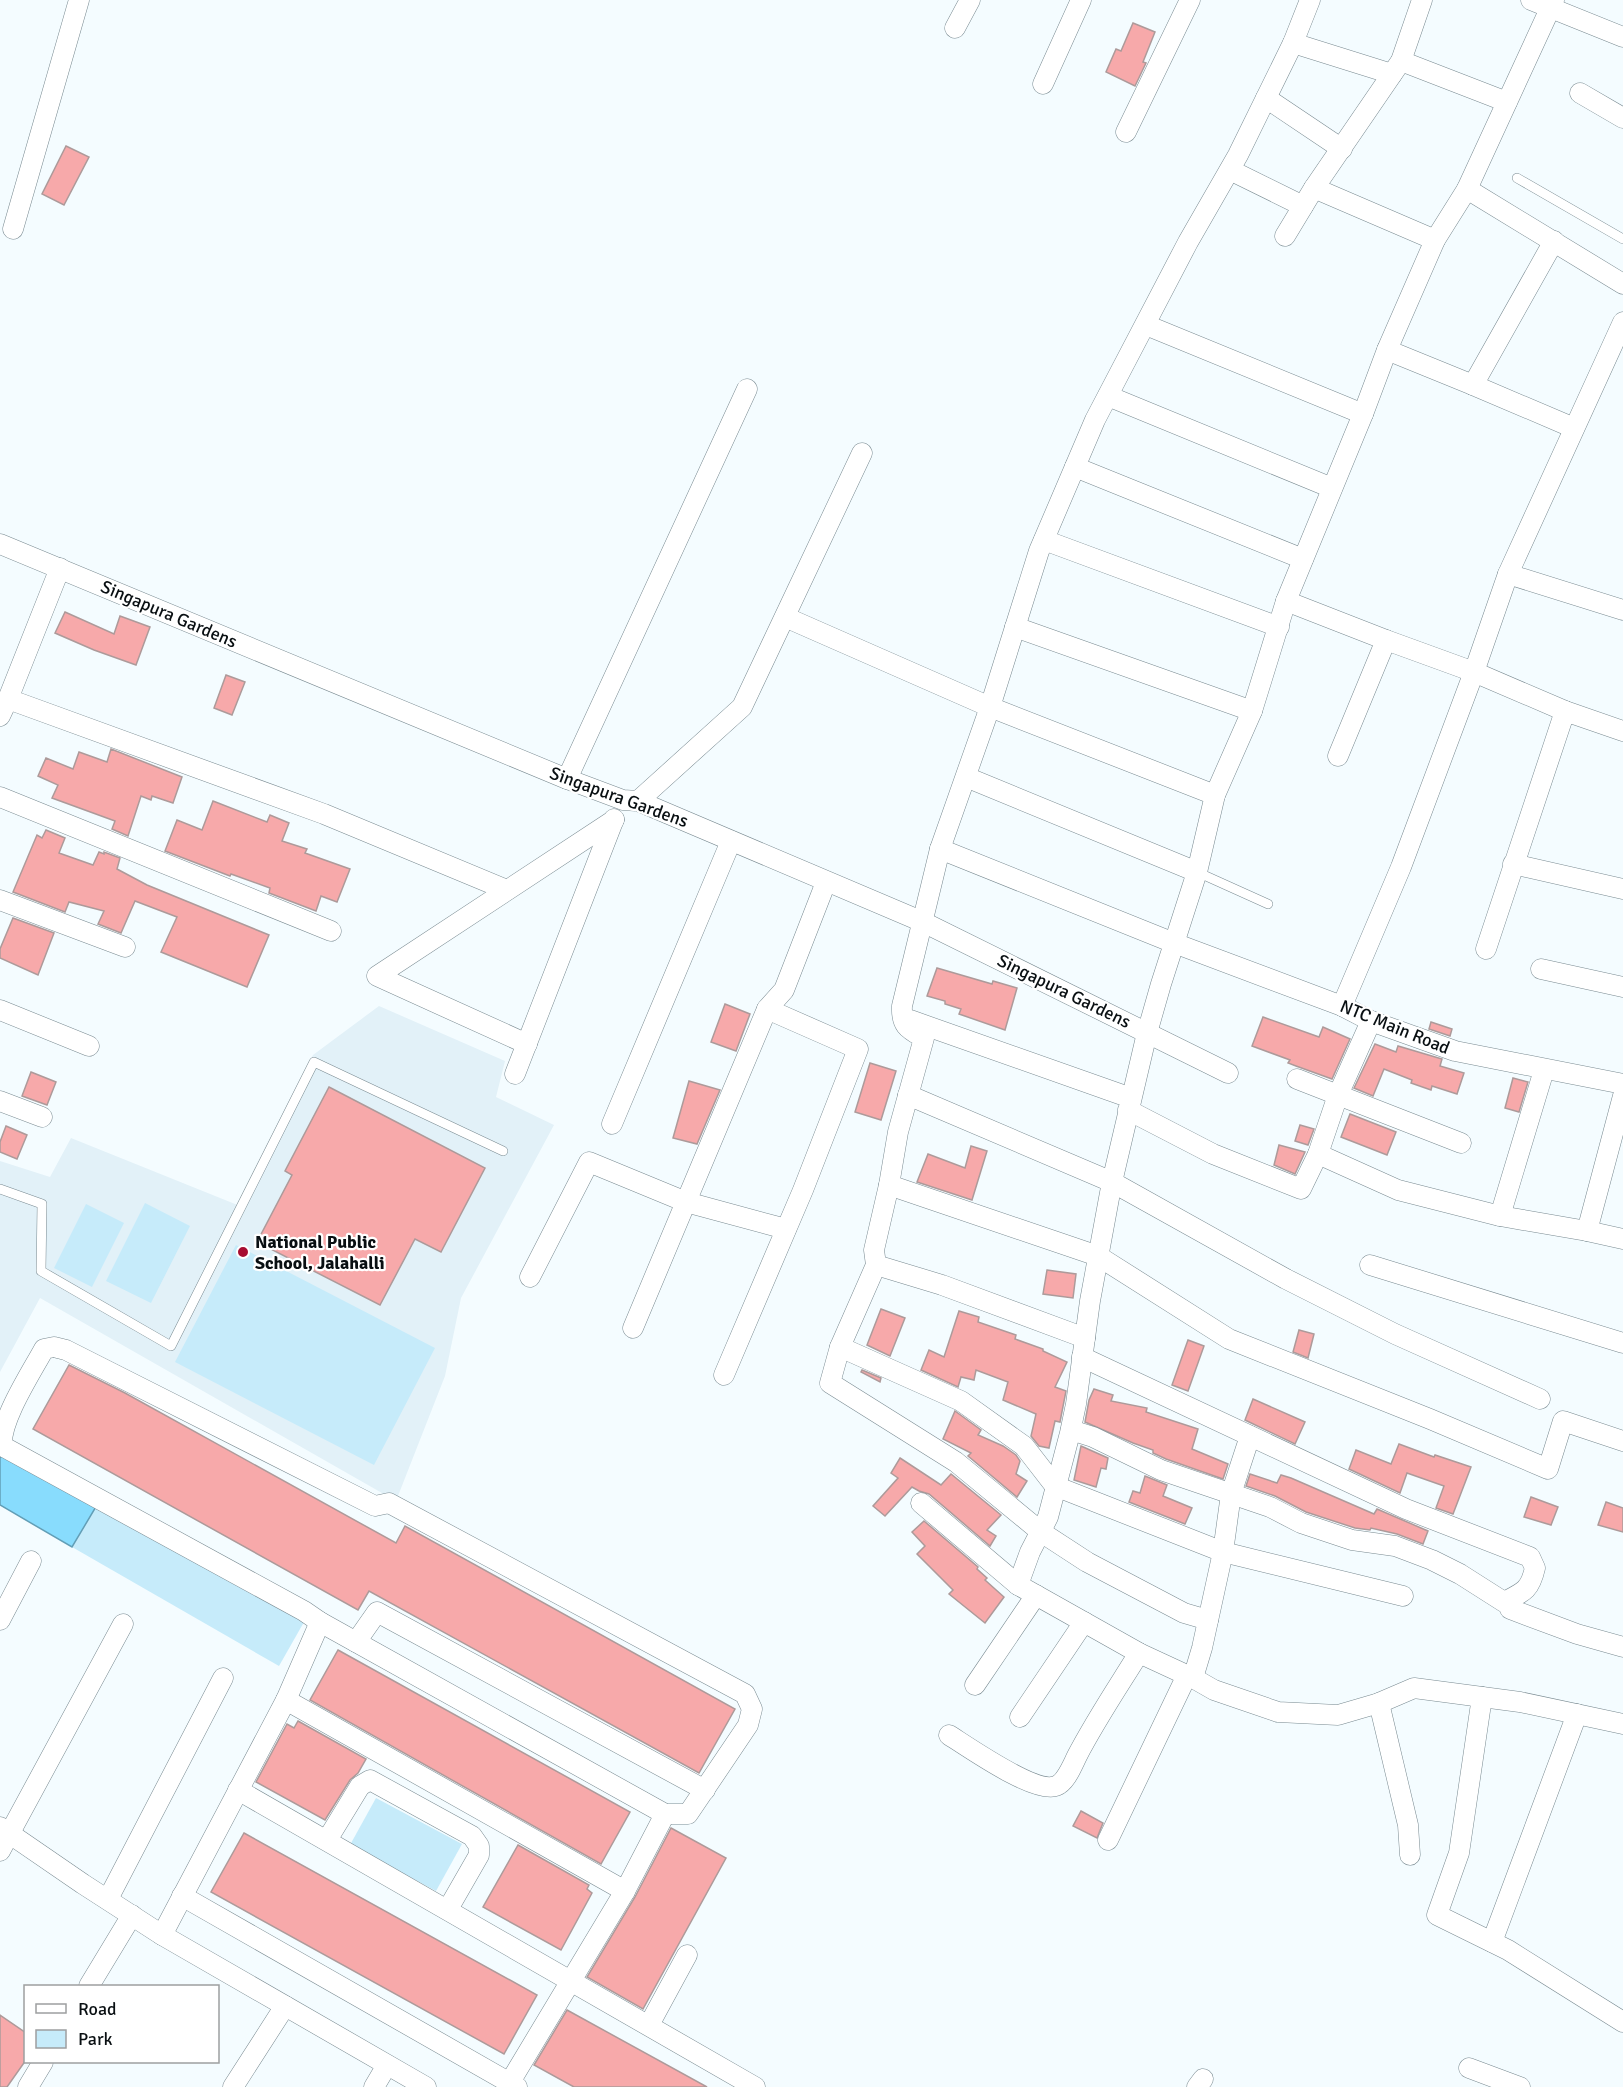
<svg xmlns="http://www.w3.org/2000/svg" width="1623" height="2087" viewBox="0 0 1623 2087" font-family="Signika,sans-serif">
<rect width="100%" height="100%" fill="#f4fcff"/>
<path fill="#e2f1f8" d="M379 1006 505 1061 496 1097 554 1125 461 1298 445 1376 396 1501 40 1298 0 1372V1161L50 1177 71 1138 240 1206 313 1055Z"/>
<g fill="#c6ebfa">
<path d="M145 1203 190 1226 151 1303 106 1281Z"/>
<path d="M86 1204 124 1223 92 1287 54 1268Z"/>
<path d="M236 1245 435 1348 374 1465 175 1362Z"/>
<path d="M97 1505 304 1622 279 1666 72 1547Z"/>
<path d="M376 1798 462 1844 436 1891 350 1845Z"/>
</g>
<path fill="#88dcfd" stroke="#629eb6" stroke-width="1.5" d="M4 1451 97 1505 72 1547 0 1505V1458Z"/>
<g fill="#f7a9aa" stroke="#ad9a9a" stroke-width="1.5">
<path d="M1133 23 1155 32 1143 62 1146 63 1135 86 1106 72 1116 49 1121 51Z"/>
<path d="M66 146 89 157 64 205 42 194Z"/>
<path d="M65 612 114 634 120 616 150 627 136 665 94 650 55 633Z"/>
<path d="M226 675 245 682 232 715 214 708Z"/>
<path d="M111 749 182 777 173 803 152 796 151 800 141 796 128 836 112 829 115 821 52 798 58 785 38 776 46 758 73 769 79 752 107 762Z"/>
<path d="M213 801 267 822 270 815 289 823 282 841 307 849 305 853 350 869 337 902 321 896 316 911 269 893 270 888 231 874 230 876 165 851 177 820 202 830Z"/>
<path d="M46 830 65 838 59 853 93 865 99 852 104 854V852L120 858 117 869 147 885 269 935 247 987 161 952 177 917 135 901 121 933 98 924 104 911 69 902 65 912 13 892 37 835 42 838Z"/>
<path d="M13 918 54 933 38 975 0 958V949Z"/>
<path d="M937 968 992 984 993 981 1017 988 1005 1030 959 1014 961 1009 945 1004V1001L927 996Z"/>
<path d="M725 1004 750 1014 736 1051 711 1042Z"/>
<path d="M1263 1017 1319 1037 1323 1027 1350 1039 1332 1079 1296 1066 1288 1063 1290 1060 1252 1046Z"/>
<path d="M1431 1022 1452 1029 1450 1036 1429 1029Z"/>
<path d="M1375 1044 1396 1052 1398 1046 1442 1059 1440 1066 1464 1073 1457 1094 1432 1086 1431 1090 1411 1083 1412 1080 1384 1069 1373 1096 1354 1088Z"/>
<path d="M870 1063 896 1071 881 1120 855 1112Z"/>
<path d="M31 1072 56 1082 47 1105 22 1096Z"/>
<path d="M1513 1078 1528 1082 1519 1112 1505 1108Z"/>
<path d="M689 1081 720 1090 697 1144 673 1138Z"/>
<path d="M329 1087 485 1168 441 1252 415 1239 380 1305 257 1242 292 1175 285 1171Z"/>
<path d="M1350 1114 1396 1132 1387 1155 1341 1137Z"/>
<path d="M1300 1125 1314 1129 1308 1145 1295 1141Z"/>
<path d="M6 1126 27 1135 17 1159 0 1152V1142Z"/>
<path d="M1279 1145 1305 1152 1295 1174 1274 1165Z"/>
<path d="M971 1146 987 1151 972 1200 917 1182 928 1154 965 1168Z"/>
<path d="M1047 1270 1076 1274 1073 1298 1043 1294Z"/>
<path d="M881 1309 905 1318 890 1356 867 1345Z"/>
<path d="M959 1311 979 1317 978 1322 1016 1335 1015 1339 1043 1349V1351L1067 1362 1055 1387 1066 1391 1060 1422 1055 1421 1049 1448 1039 1446 1031 1436 1036 1414 1003 1400 1008 1382 976 1370 974 1380 961 1377 958 1387 921 1370 929 1350 944 1357Z"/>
<path d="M1299 1330 1314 1334 1308 1358 1293 1352Z"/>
<path d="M1188 1340 1204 1346 1188 1391 1172 1385Z"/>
<path d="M69 1365 125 1393 396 1543 405 1526 735 1709 699 1773 369 1591 358 1610 33 1429Z"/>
<path d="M862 1370 881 1378 880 1382 861 1372Z"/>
<path d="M1094 1389 1113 1395 1111 1401 1147 1408 1146 1412 1198 1429 1192 1449 1228 1464 1223 1479 1166 1459 1153 1453V1450L1133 1443 1085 1422 1089 1400Z"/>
<path d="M1253 1399 1305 1422 1295 1444 1245 1420Z"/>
<path d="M955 1411 981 1430 978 1435 1003 1446 1016 1455 1020 1461 1016 1474 1027 1481 1017 1497 968 1456 971 1453 943 1439Z"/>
<path d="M1399 1444 1434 1457 1435 1455 1471 1467 1453 1514 1436 1508 1444 1486 1407 1473 1400 1493 1349 1469 1356 1450 1391 1464Z"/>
<path d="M1081 1446 1108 1458 1106 1469 1101 1468 1096 1487 1074 1480Z"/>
<path d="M900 1458 941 1485 951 1474 1001 1515 987 1530 996 1536 990 1546 929 1494 919 1491 912 1487 885 1516 873 1506 898 1478 891 1473Z"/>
<path d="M1250 1474 1277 1483 1281 1475 1291 1478 1374 1514 1377 1509 1428 1531 1423 1544 1397 1534 1371 1528 1370 1530 1355 1528 1306 1512 1275 1496 1246 1486Z"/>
<path d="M1145 1476 1167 1485 1163 1496 1192 1508 1185 1524 1129 1502 1133 1491 1140 1493Z"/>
<path d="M1531 1497 1558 1507 1551 1525 1524 1517Z"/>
<path d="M1606 1502 1623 1508V1532L1598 1525Z"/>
<path d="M924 1521 978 1567 977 1569 987 1578 985 1580 1004 1597 985 1623 949 1594 953 1590 917 1554 925 1546 912 1532Z"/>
<path d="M338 1650 630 1812 601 1864 310 1700Z"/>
<path d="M298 1721 366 1759 358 1773 350 1780 325 1820 256 1782 287 1724 294 1728Z"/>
<path d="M1081 1811 1103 1823 1097 1838 1073 1826Z"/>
<path d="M671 1828 726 1858 643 2009 587 1977 635 1897Z"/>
<path d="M244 1833 537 1995 504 2054 211 1892Z"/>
<path d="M518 1845 589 1885 587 1889 592 1893 561 1950 483 1907Z"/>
<path d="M567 2010 707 2087H574L534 2065Z"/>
<path d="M0 2015 26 2033V2060L7 2087H0Z"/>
</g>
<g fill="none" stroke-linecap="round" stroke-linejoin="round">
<g stroke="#798a91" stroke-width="10">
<g id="lane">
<path d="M1517 178 1623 239"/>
<path d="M1197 872 1268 904"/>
<path d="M0 1189 42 1204 41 1271 171 1346 314 1062 503 1151"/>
</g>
</g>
<g stroke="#798a91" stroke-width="21">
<g id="street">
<path d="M1310 0 1293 43 1238 155 1188 242 1095 420 1039 551 990 707 940 849 902 1006C901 1026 908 1029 924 1038L898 1132 889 1185 1098 1256 1229 1339 1430 1419 1548 1469 1563 1421 1623 1441"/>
<path d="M1531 0 1623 37"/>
<path d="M1554 0 1467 189 1435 240 1387 350 1363 414 1286 601 1252 711 1215 795 1197 872 1161 984 1147 1033 1112 1182 1090 1301 1076 1404 1070 1433 1048 1517 1030 1552 1018 1585 1139 1653 1193 1678 1214 1690 1278 1712 1338 1715 1379 1703 1414 1688 1520 1702 1623 1724"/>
<path d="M955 28 970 0"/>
<path d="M1293 43 1392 74"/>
<path d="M1401 61 1507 102"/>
<path d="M1043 84 1081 0"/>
<path d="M1580 93 1623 118"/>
<path d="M1266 98 1342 149"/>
<path d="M1126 132 1190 0"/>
<path d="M1230 170 1303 206"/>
<path d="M1314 188 1435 240"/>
<path d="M1467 189 1623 284"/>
<path d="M13 229 79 0"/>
<path d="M1285 236 1314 188 1401 61 1422 0"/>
<path d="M1554 241 1473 385 1574 428"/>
<path d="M1146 325 1363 414"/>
<path d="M1387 350 1473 385"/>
<path d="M1108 396 1332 488"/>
<path d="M1075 467 1303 559"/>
<path d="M1044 540 1279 627"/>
<path d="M0 544 567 779 623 800 638 801 923 922 1228 1073"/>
<path d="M60 568 8 699 324 814 507 890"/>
<path d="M1508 574 1623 610"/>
<path d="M1286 601 1386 640 1474 672 1565 711"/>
<path d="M785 617 990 707 1215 795"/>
<path d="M1015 627 1252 711"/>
<path d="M0 716 8 699"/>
<path d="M1338 756 1386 640"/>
<path d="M966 777 1197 872"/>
<path d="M567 779 747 389"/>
<path d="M0 797 331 931"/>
<path d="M638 801 742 707 862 453"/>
<path d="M940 849 1174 943 1342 1006 1371 1021 1455 1051 1623 1084"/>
<path d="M1513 864 1623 889"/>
<path d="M0 900 125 947"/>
<path d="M1486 949 1565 711 1623 731"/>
<path d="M1541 969 1623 987"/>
<path d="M1342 1006 1401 867 1474 672 1508 574 1623 322"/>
<path d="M0 1010 89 1046"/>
<path d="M910 1020 1131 1098"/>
<path d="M527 1044 377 976 614 820"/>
<path d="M515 1074 614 819"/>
<path d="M1297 1079 1461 1143"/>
<path d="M908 1095 1112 1182 1286 1279 1395 1334 1540 1399"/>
<path d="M0 1101 42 1117"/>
<path d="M1128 1110 1213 1154 1301 1189 1318 1154 1338 1095 1371 1021"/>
<path d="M612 1124 731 841"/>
<path d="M1318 1154 1398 1190 1500 1216 1587 1231 1623 1096"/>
<path d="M889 1185 874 1250 876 1265 840 1347 830 1383 956 1462 1041 1532 1087 1562 1184 1613 1208 1620"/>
<path d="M1500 1216 1544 1070"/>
<path d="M1587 1231 1623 1239"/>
<path d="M876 1265 942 1285 1085 1338"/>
<path d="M1370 1265 1623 1343"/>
<path d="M530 1277 589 1162 686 1202 786 1229"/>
<path d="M633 1328 767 1009 784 990 826 882"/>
<path d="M54 1347 66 1350 375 1506 389 1503 745 1694 752 1709 748 1725 688 1814H665L320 1622 304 1611 2 1446C0 1420 31 1373 44 1349Z"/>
<path d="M840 1347 961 1401 1024 1446 1055 1486 1223 1552 1403 1596"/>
<path d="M724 1375 803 1190 858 1049 767 1009"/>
<path d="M1071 1430 1093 1437 1161 1470 1270 1507 1301 1523 1352 1540 1395 1546 1432 1560 1460 1574 1504 1602C1524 1592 1530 1590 1535 1568L1530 1557 1406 1509 1082 1357"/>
<path d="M921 1503 1018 1585"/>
<path d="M1510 1609 1577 1634 1623 1647"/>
<path d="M0 1620 31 1561"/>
<path d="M356 1642 377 1612 705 1790"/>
<path d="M1193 1678 1202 1648 1223 1552 1231 1494 1250 1436"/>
<path d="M975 1685 1036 1595"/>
<path d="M1482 1697 1459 1853 1437 1915 1508 1950 1623 2022"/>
<path d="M286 1700 625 1891"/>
<path d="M1379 1703 1408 1825 1410 1855"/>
<path d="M1020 1717 1084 1622"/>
<path d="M949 1735C968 1747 1035 1794 1056 1786 1066 1782 1072 1766 1077 1756 1095 1721 1118 1687 1139 1653"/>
<path d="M238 1790 755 2087"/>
<path d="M0 1827 83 1884 162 1935 426 2087"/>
<path d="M327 1840 360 1786 370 1780 472 1836 479 1846V1855L448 1909"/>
<path d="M1108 1840 1187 1675"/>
<path d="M0 1851 123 1624"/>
<path d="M182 1896 517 2087"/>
<path d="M108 1899 223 1678"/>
<path d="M162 1935 286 1700 320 1622"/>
<path d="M1492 1942 1577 1714"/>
<path d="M89 1986 132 1915"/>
<path d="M649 2025 687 1955"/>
<path d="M1469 2068 1520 2087"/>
<path d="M28 2087 43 2062"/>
<path d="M233 2087 285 2006"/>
<path d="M374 2087 387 2065"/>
<path d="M507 2087 625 1891 665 1814"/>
<path d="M1197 2087 1203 2079"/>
</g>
</g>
<use href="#lane" stroke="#fff" stroke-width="9"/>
<use href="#street" stroke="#fff" stroke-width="20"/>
</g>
<circle fill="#a70d31" stroke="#fff" stroke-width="2" cx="243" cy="1252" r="6"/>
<g text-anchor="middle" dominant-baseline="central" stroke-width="4.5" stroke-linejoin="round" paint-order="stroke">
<g font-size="18" fill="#090f12" stroke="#fff">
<text transform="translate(169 614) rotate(23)">Singapura Gardens</text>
<text transform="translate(619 797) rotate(20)">Singapura Gardens</text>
<text transform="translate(1064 991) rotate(26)">Singapura Gardens</text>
<text transform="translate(1395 1027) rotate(22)">NTC Main Road</text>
</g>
<g font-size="18" font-weight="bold" fill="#090f12" stroke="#fff" text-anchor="start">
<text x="255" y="1242">National Public<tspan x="255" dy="21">School, Jalahalli</tspan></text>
</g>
</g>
<rect x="24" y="1985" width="195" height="78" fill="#ffffff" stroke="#9d9fa0" stroke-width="1.5"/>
<rect x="36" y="2004" width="30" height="9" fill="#ffffff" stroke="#9d9fa0" stroke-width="1.5"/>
<text x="78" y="2015" font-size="18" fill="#090f12">Road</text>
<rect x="36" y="2030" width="30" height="18" fill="#c6ebfa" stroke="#9d9fa0" stroke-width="1.5"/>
<text x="78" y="2045" font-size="18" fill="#090f12">Park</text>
</svg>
